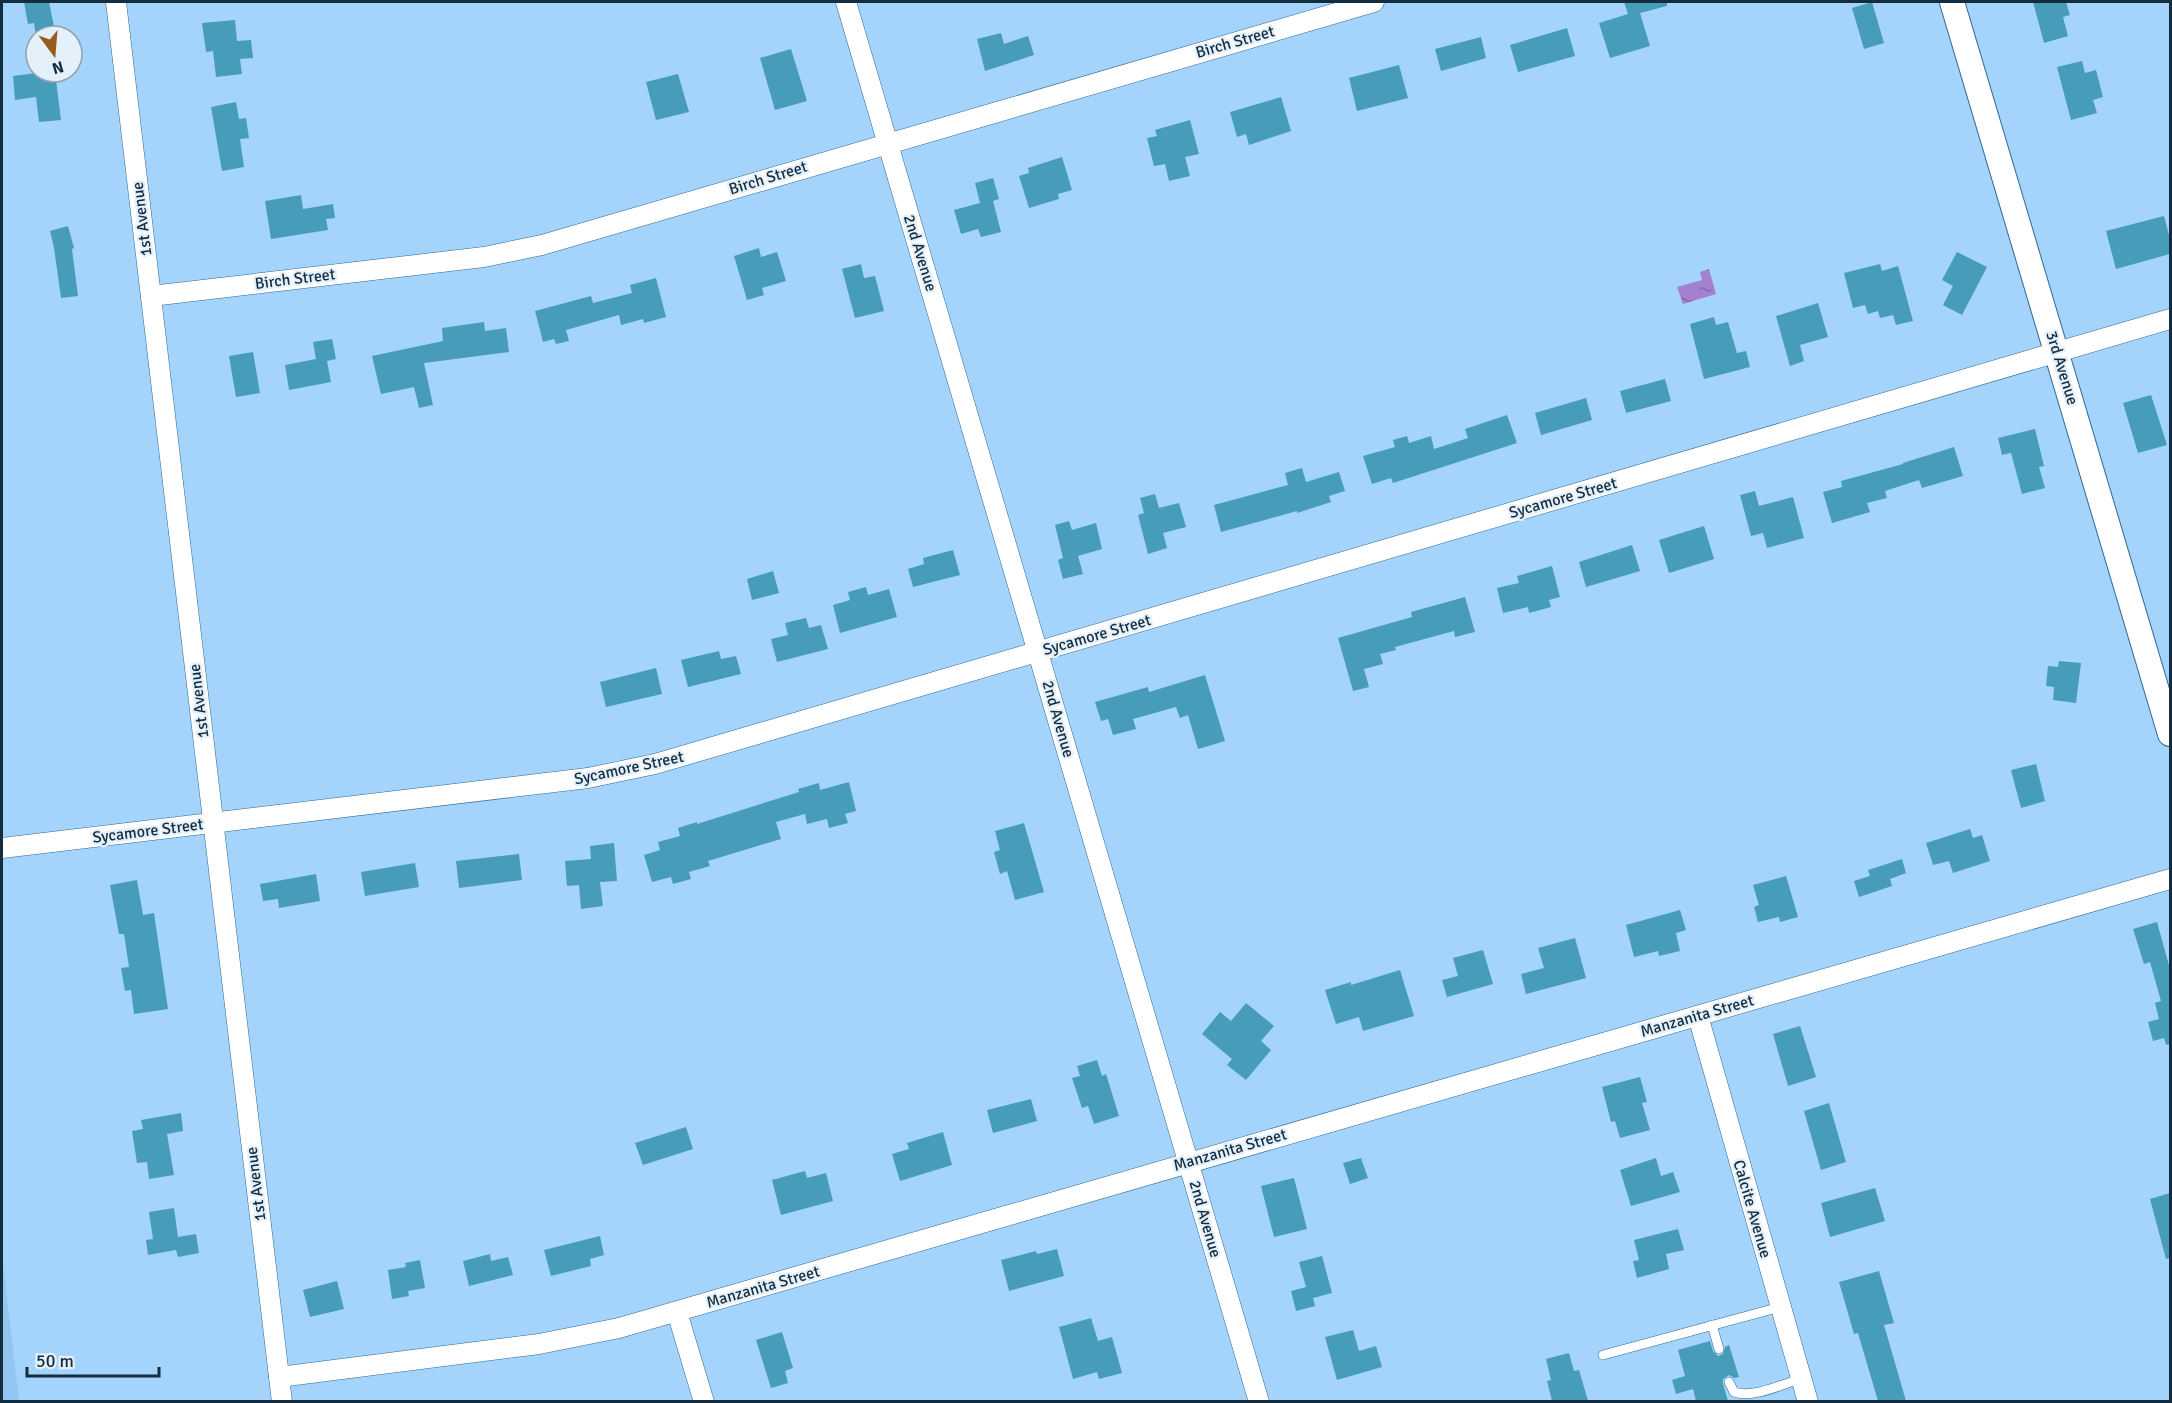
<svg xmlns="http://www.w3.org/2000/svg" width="2172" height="1403" viewBox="0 0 2172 1403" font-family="Signika,sans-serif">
<defs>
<pattern id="water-ripples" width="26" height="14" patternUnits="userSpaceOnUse" patternTransform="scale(1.5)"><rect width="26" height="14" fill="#a480d0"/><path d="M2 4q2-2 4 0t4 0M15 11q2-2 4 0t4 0" fill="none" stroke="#8469aa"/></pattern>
</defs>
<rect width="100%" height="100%" fill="#a4d4fb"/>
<path fill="#92c6f0" d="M2 1256 19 1401H2Z"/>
<path fill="url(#water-ripples)" d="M1709 269 1716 294 1683 304 1677 287 1702 280 1700 272Z"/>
<g fill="#479cba">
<path d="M24 2H49L56 36H36L34 23 28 24Z"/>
<path d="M1624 2H1667V6L1640 13 1650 46 1610 58 1599 23 1628 14Z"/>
<path d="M1872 2 1884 43 1864 49 1852 8Z"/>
<path d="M2033 2H2066L2070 15 2063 17 2068 36 2044 43Z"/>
<path d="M235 20 237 41 251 40 253 58 240 59 242 74 216 77 213 51 206 52 202 23Z"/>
<path d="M1567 28 1575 56 1518 72 1510 45Z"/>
<path d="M1001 33 1004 44 1028 36 1034 55 985 71 977 39Z"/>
<path d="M1481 37 1486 58 1441 71 1435 49Z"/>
<path d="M791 49 807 101 775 110 760 58Z"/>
<path d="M2082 61 2085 73 2096 70 2103 97 2093 100 2097 113 2071 120 2057 67Z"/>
<path d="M1399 65 1408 98 1357 111 1349 78Z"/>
<path d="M44 72H55L61 120 39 122 36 97 15 100 13 76Z"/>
<path d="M678 74 689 112 656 120 646 82Z"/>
<path d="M1281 97 1291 131 1249 145 1246 134 1237 137 1230 112Z"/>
<path d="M236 102 239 119 246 118 249 138 240 139 244 167 222 171 211 107Z"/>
<path d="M1190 120 1199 154 1185 157 1190 176 1169 181 1165 164 1154 166 1147 138 1157 136 1155 130Z"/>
<path d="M1062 157 1072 190 1058 194 1059 199 1029 208 1019 176 1029 173 1028 168Z"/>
<path d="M993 178 999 199 993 201 1001 232 981 237 978 229 961 234 954 210 980 203 975 183Z"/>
<path d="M301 195 303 209 333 204 335 218 326 219 328 230 271 239 265 201Z"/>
<path d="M2164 216 2170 239V254L2116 269 2106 231Z"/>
<path d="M68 226 74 248 72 249 78 296 61 298 54 248 50 231Z"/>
<path d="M759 248 761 257 777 252 786 281 762 288 764 295 747 300 734 256Z"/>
<path d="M1957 252 1987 267 1962 315 1943 305 1953 286 1942 280Z"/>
<path d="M861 264 864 278 875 276 884 311 855 318 842 269Z"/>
<path d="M1880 264 1882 271 1898 266 1913 321 1896 325 1893 315 1880 318 1878 311 1868 314 1865 305 1853 308 1844 273Z"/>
<path d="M656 278 666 317 644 323 643 319 621 325 619 315 566 330 569 341 556 344 554 339 543 342 535 311 591 296 593 303 632 293 630 285Z"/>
<path d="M1818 303 1828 337 1800 345 1804 361 1790 366 1776 316Z"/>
<path d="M1714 317 1716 325 1728 322 1737 353 1746 351 1750 367 1704 379 1690 324Z"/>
<path d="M484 322 485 331 506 328 509 352 424 363 433 405 419 408 414 387 381 394 372 356 443 341 442 328Z"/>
<path d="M332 339 336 359 327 361 331 382 289 390 285 365 316 359 313 342Z"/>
<path d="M253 352 260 393 236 397 229 356Z"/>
<path d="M1665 379 1671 401 1626 413 1620 391Z"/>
<path d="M2151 395 2167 445 2138 453 2123 403Z"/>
<path d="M1586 398 1592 420 1541 435 1535 413Z"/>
<path d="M1507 415 1517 443 1393 483 1391 478 1372 484 1363 456 1395 447 1393 440 1407 436 1409 443 1431 436 1434 449 1468 438 1465 429Z"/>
<path d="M2035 429 2044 466 2039 467 2045 488 2022 494 2011 453 2002 455 1998 438Z"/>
<path d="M1954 447 1963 476 1922 488 1919 480 1885 491 1887 498 1867 503 1870 512 1832 523 1823 492 1842 487 1841 481 1903 464V463Z"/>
<path d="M1302 468 1306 482 1339 472 1345 491 1329 496 1331 502 1297 513V511L1221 532 1214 505 1288 485 1285 473Z"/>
<path d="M1755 491 1759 506 1793 497 1804 538 1767 548 1763 533 1751 536 1740 495Z"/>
<path d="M1155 494 1159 508 1179 503 1186 527 1163 533 1167 548 1148 554 1138 515 1144 513 1140 498Z"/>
<path d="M1069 521 1072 530 1096 523 1102 549 1078 556 1083 574 1063 579 1058 560 1063 558 1055 525Z"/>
<path d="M1704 526 1714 559 1669 573 1659 540Z"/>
<path d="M1632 545 1640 571 1586 587 1579 562Z"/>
<path d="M953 550 960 575 913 587 908 569 924 564 923 558Z"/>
<path d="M1552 566 1560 597 1549 600 1551 607 1529 613 1528 607 1503 613 1497 588 1519 583 1517 576Z"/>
<path d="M773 571 779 593 752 600 747 579Z"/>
<path d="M866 587 868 595 889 589 897 617 840 633 833 605 850 600 848 592Z"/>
<path d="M1465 597 1475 632 1455 637 1454 631 1395 647 1396 650 1380 654 1383 664 1364 669 1369 687 1353 691 1338 638 1412 617 1411 612Z"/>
<path d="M806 618 809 628 821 625 828 649 777 662 771 639 788 635 785 623Z"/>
<path d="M719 651 721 659 736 656 741 674 688 687 681 660Z"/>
<path d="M2059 661 2081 663 2076 703 2053 700 2054 687 2046 686 2048 666 2058 667Z"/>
<path d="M656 668 662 694 606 707 600 682Z"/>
<path d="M1205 675 1225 741 1198 749 1188 715 1180 718 1176 707 1133 719 1136 729 1113 735 1108 719 1101 721 1095 702 1148 687 1149 692Z"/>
<path d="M2036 764 2045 801 2021 808 2011 770Z"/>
<path d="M849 782 856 811 845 814 848 823 829 828 827 819 807 824 805 814 776 822 781 839 708 861 710 866 689 872 691 879 673 884 671 877 652 882 644 855 660 850 658 842 680 836 678 828 697 822V824L799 792 798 789 819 783 820 790Z"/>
<path d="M1024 823 1044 892 1015 900 1007 871 1000 874 994 852 1000 850 995 831Z"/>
<path d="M1970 829 1973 838 1982 835 1990 861 1953 873 1949 861 1933 865 1926 843Z"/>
<path d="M614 843 617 881 600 882 603 906 581 909 579 885 567 886 565 861 591 859 590 846Z"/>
<path d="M519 854 522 880 459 888 456 861Z"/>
<path d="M1902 859 1906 873 1890 879 1892 886 1859 897 1854 881 1870 876 1868 870Z"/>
<path d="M415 863 419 887 365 896 361 872Z"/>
<path d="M316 874 320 901 279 908 278 899 263 901 260 884Z"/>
<path d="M1786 876 1798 917 1780 922 1779 917 1758 922 1754 907 1759 905 1753 885Z"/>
<path d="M137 880 143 915 154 913 168 1009 134 1014 131 990 125 991 121 968 129 967 124 934H119L110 885Z"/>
<path d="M1680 910 1686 930 1676 933 1680 951 1659 956 1658 951 1634 957 1626 925Z"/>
<path d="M2157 922 2170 969V1044L2166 1045 2164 1038 2153 1041 2148 1022 2159 1019 2155 1003 2161 1001 2150 962 2144 964 2133 929Z"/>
<path d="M1575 938 1586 978 1526 994 1521 974 1544 968 1538 948Z"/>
<path d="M1483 950 1493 984 1447 997 1442 980 1458 976 1453 958Z"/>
<path d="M1400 970 1414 1016 1363 1031 1359 1017 1336 1024 1325 990 1351 982V985Z"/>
<path d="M1246 1003 1274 1026 1261 1041 1271 1050 1246 1080 1227 1065 1232 1059 1202 1034 1220 1012 1231 1021Z"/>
<path d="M1800 1026 1816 1077 1788 1086 1773 1034Z"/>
<path d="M1097 1060 1102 1076 1106 1074 1119 1116 1094 1124 1088 1106 1082 1108 1072 1078 1080 1076 1077 1066Z"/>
<path d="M1640 1077 1647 1102 1642 1103 1650 1130 1620 1138 1615 1121 1611 1122 1602 1087Z"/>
<path d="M1031 1099 1037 1121 993 1133 987 1110Z"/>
<path d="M1829 1103 1846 1162 1821 1170 1804 1111Z"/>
<path d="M181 1113 183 1131 167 1134 174 1175 149 1179 147 1162 137 1163 132 1131 143 1129 141 1120Z"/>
<path d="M686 1127 693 1149 643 1165 635 1143Z"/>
<path d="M943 1132 952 1165 900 1181 892 1154 909 1149 907 1143Z"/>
<path d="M1361 1158 1368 1178 1350 1184 1343 1163Z"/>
<path d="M1656 1158 1661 1176 1673 1172 1680 1192 1631 1206 1620 1170Z"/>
<path d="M805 1171 807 1178 826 1173 833 1201 781 1215 772 1180Z"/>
<path d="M1294 1178 1307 1229 1274 1237 1261 1186Z"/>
<path d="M1875 1188 1885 1221 1830 1237 1821 1203Z"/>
<path d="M2170 1193V1258L2166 1259 2150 1199Z"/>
<path d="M174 1208 178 1237 196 1234 199 1253 178 1257 176 1250 148 1255 146 1240 153 1239 149 1212Z"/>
<path d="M1678 1229 1684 1250 1666 1254 1669 1269 1637 1278 1633 1261 1639 1260 1634 1240Z"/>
<path d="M600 1236 604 1255 590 1259 591 1266 551 1276 544 1250Z"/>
<path d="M1057 1249 1064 1276 1009 1291 1001 1260 1036 1251 1037 1254Z"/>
<path d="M490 1254 491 1261 508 1257 513 1275 469 1286 463 1261Z"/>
<path d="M1322 1256 1332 1293 1313 1298 1315 1306 1296 1311 1291 1291 1306 1287 1299 1262Z"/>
<path d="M420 1260 425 1288 408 1291 409 1296 392 1299 388 1270 406 1267 405 1263Z"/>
<path d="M1879 1271 1894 1323 1884 1325 1906 1401H1878L1858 1333 1854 1334 1839 1282Z"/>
<path d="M337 1281 344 1309 310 1317 303 1290Z"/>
<path d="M1091 1318 1098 1341 1112 1337 1122 1373 1099 1379 1097 1372 1073 1379 1059 1327Z"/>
<path d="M1353 1330 1359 1351 1376 1346 1382 1367 1337 1380 1325 1337Z"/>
<path d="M782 1332 793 1368 785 1371 788 1383 771 1388 756 1340Z"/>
<path d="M1710 1341 1713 1351 1718 1356 1723 1354 1725 1347 1729 1345 1739 1377 1734 1378 1729 1375 1723 1379V1384L1728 1401H1696L1693 1389 1676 1394 1672 1380 1685 1376 1678 1350Z"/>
<path d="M1569 1353 1574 1371 1579 1370 1588 1401H1552L1547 1381 1551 1380 1546 1359Z"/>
</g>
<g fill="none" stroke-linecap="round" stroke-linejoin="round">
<g stroke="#2e6995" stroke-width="10">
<g id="service">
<path d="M1712 1325 1719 1349"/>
<path d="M1603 1355 1780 1307"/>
<path d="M1729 1382 1734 1392C1751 1399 1784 1384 1802 1378"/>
</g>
</g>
<g stroke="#2e6995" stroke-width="21">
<g id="minor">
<path d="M116 2 282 1402"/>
<path d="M846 2 1259 1402"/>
<path d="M151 296 484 257 542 245 1374 2"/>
<path d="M2 848 546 783 588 778 655 764 2170 319"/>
<path d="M1698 1016 1808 1402"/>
<path d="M677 1312 704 1402"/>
<path d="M279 1377 539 1344 619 1328 2170 879"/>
</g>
</g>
<g stroke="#2e6995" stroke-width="26">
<path id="tertiary" d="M1952 2 2170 734"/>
</g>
<use href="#service" stroke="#fff" stroke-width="9"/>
<use href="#minor" stroke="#fff" stroke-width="20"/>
<use href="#tertiary" stroke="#fff" stroke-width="24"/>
</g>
<g text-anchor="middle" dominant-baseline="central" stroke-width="4.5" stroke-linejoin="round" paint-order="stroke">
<g font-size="16" fill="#142c3f" stroke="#e4f0fa">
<text transform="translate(1235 42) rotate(-16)">Birch Street</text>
<text transform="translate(768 178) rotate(-17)">Birch Street</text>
<text transform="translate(142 219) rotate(-97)">1st Avenue</text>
<text transform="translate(920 253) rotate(73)">2nd Avenue</text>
<text transform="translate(295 279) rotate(-7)">Birch Street</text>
<text transform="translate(2062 368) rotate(73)">3rd Avenue</text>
<text transform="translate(1563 498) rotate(-16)">Sycamore Street</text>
<text transform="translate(1097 635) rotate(-16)">Sycamore Street</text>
<text transform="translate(199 701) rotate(-97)">1st Avenue</text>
<text transform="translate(1058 719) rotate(74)">2nd Avenue</text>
<text transform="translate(629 768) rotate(-12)">Sycamore Street</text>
<text transform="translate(148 831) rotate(-7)">Sycamore Street</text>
<text transform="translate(1697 1016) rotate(-16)">Manzanita Street</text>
<text transform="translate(1230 1150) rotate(-16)">Manzanita Street</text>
<text transform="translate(256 1184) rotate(-97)">1st Avenue</text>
<text transform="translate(1752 1209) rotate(74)">Calcite Avenue</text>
<text transform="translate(1205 1219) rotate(74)">2nd Avenue</text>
<text transform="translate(763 1287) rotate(-16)">Manzanita Street</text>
</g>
</g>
<rect width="2172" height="1403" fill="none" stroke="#142c3f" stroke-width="6"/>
<g transform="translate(54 54) rotate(164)"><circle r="28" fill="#e4f0fa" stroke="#91a2af" stroke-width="1.5"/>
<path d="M0-4.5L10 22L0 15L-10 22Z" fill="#985d1c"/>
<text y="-9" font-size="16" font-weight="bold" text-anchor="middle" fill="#142c3f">N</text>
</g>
<path d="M27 1367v9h132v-9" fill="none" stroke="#142c3f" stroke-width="3"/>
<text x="36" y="1367" font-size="18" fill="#142c3f" stroke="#e4f0fa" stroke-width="4.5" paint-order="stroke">50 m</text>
</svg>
